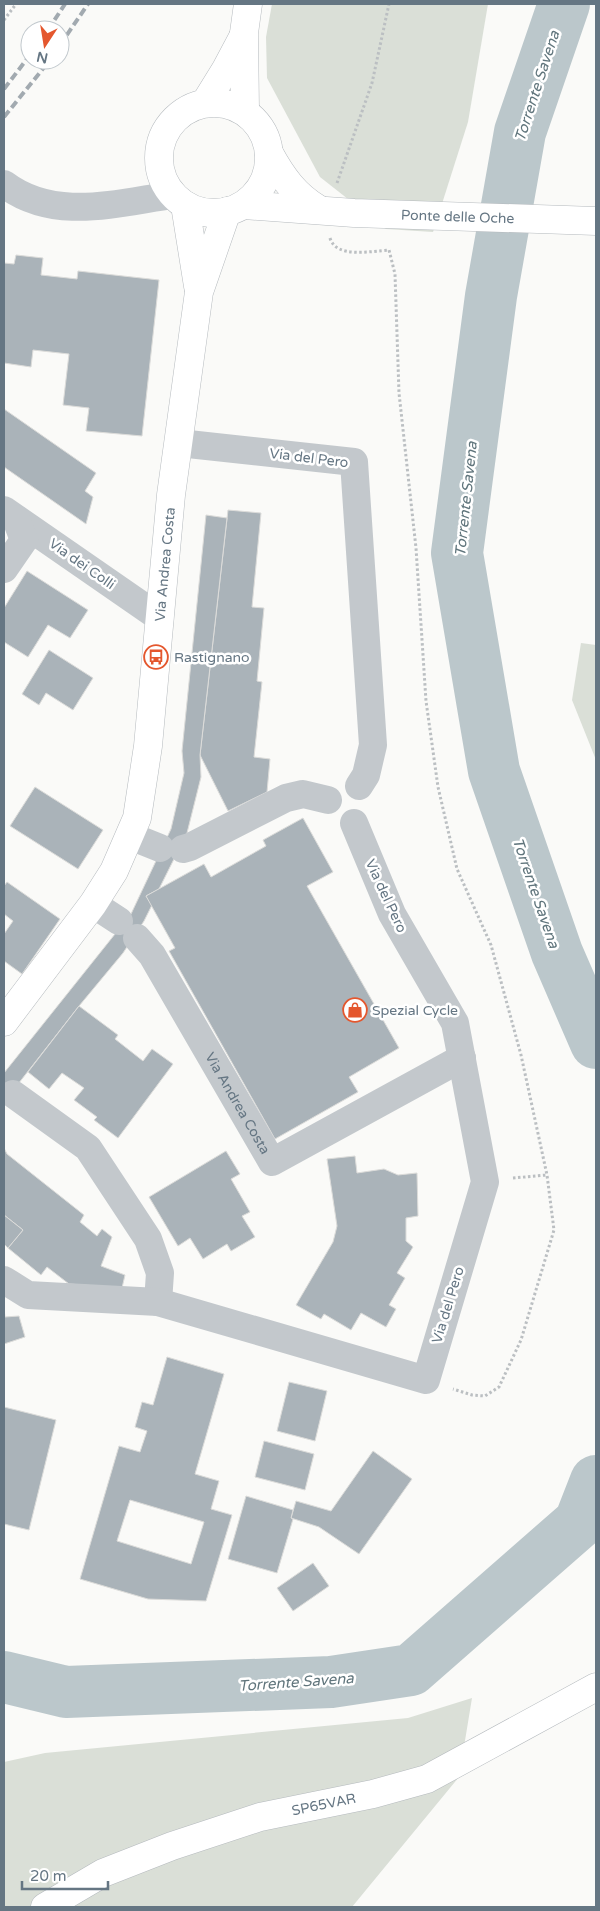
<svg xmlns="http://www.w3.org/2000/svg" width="600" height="1911" viewBox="0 0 600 1911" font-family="'Varela Round',sans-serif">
<rect width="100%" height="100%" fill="#fafaf8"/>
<g fill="#dadfd7">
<path d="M272 4H488L468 122 433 232 386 229 320 177 267 78 266 37Z"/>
<path d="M581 643 596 645V760L572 700Z"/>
<path d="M472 1698 459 1777 352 1907H4V1762L45 1753 408 1718Z"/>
</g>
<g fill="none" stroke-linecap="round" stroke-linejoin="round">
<g stroke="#bbc7cb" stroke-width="52">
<path d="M564 4 520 132 491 296 457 553 494 771 557 953 596 1043"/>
<path d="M4 1677 66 1692 331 1682 411 1670 580 1522 596 1481"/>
</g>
</g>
<g fill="#aab3b9" stroke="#dcdcda" fill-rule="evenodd">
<path d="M16 255 43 258 41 275 77 279 78 271 159 280 142 436 86 431 89 408 63 405 69 354 33 350 31 367 4 363V263L14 264Z"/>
<path d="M4 409 96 473 85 491 93 497 86 524 4 467Z"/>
<path d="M228 510 261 513 252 607 264 608 257 681 262 682 254 757 270 759 267 792 228 811 200 755Z"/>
<path d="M206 515 227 518 200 755 201 777 187 833 159 889 146 896 152 905 144 921 123 953 79 1006 4 1102V1073L131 914 171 829 184 773 182 751Z"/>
<path d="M27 571 88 610 70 638 48 625 28 657 4 642V608Z"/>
<path d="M49 650 93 678 73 710 46 693 39 705 22 694Z"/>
<path d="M35 787 103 830 78 869 10 826Z"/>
<path d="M303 818 333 872 307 886 399 1048 349 1077 358 1092 275 1139 169 951 175 948 146 896 204 864 211 877 266 846 263 840Z"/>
<path d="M7 882 60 919 22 974 4 961V934L13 921 4 914V886Z"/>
<path d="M79 1006 118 1035 115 1039 143 1061 152 1049 173 1064 118 1138 94 1120 97 1117 74 1100 84 1088 62 1073 49 1089 28 1072Z"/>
<path d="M4 1148 7 1154 84 1215 80 1222 97 1236 102 1229 112 1237 101 1266 125 1275 122 1288 69 1284 47 1267 41 1275 8 1248 23 1230 4 1215Z"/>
<path d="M226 1151 240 1174 231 1179 250 1212 242 1216 255 1237 231 1251 227 1244 203 1259 190 1238 178 1246 149 1197Z"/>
<path d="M355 1156 357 1173 384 1169 398 1175 417 1173 418 1216 406 1218V1241L413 1247 397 1273 405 1278 389 1305 396 1309 386 1327 361 1313 351 1330 324 1314 321 1319 296 1305 333 1242 337 1226 327 1159Z"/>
<path d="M4 1215 23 1230 8 1248 4 1244Z"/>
<path d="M4 1309 5 1317 19 1316 25 1337 4 1344Z"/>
<path d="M167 1357 224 1374 195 1474 219 1481 211 1509 232 1515 206 1601 148 1599 80 1579 119 1446 140 1452 147 1431 135 1427 142 1402 153 1405ZM130 1500 204 1522 191 1564 117 1541Z"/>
<path d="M289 1382 327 1391 315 1441 277 1431Z"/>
<path d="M4 1407 56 1420 29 1530 4 1524Z"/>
<path d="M264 1441 314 1454 305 1490 255 1477Z"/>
<path d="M373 1451 412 1479 359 1554 319 1527 291 1518 296 1501 331 1511Z"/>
<path d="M246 1496 293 1510 291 1518 293 1519 277 1573 228 1559Z"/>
<path d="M313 1563 329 1586 293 1611 277 1588Z"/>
</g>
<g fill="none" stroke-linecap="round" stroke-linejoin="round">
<g stroke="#b5babe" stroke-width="29">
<g id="major">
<path d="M205 103 226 69 243 37"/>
<circle cx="214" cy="158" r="55"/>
<path d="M245 111 244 33 248 4"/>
<path d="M269 153C282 177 295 195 318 209"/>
<path d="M185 205 198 286"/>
<path id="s2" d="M244 205 354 213 596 221"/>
<path id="s3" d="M4 1022 93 904 114 871 137 818 148 746 171 495 199 292 227 211"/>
<path id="s4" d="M45 1907 103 1873 172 1846 260 1817 373 1794 427 1779 596 1687"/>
</g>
</g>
<g stroke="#bbbfc2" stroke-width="3" stroke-dasharray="2.5 2.5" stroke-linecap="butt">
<path d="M4 20 16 4"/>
<path d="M337 183 372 83 389 4"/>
<path d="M330 238C336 259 372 251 389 250L395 274 399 393 416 548 426 701 438 787 457 869 491 945 521 1055 547 1175 554 1230 521 1340 499 1387 485 1396 472 1395 453 1389"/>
<path d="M513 1178 547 1175"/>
</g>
<g stroke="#c3c8cc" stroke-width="28">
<path d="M4 184C54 222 116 203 173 195"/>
<path d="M179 443 354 462 373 745 366 775 359 786"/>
<path d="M4 510 160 618"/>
<path d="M4 569 24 540 16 519"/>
<path d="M130 836 160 848"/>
<path d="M183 849 190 847 286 798 303 794 328 800"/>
<path d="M93 904 119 921"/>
<path id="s1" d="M137 938 152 955 272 1162 462 1058"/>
<path d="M13 1094 88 1148 148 1239 160 1273 158 1302"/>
<path d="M4 1280 28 1295 158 1302 426 1380 485 1182 455 1023 392 914 354 823"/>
</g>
<use href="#major" stroke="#fff" stroke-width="28"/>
<g stroke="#a2aab0" stroke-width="4" stroke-dasharray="8 4" stroke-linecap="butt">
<path d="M48 30 65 4"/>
<path d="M60 45 88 4"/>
<path d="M4 89 30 55"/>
<path d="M4 117 50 60"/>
</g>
</g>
<defs>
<g id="bus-ring" transform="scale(1.25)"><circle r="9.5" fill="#fff" stroke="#e4572e" stroke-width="1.5"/><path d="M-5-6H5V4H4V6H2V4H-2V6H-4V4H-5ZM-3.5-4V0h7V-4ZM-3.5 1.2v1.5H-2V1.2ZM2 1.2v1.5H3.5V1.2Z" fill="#e4572e"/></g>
<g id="shop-ring" transform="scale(1.25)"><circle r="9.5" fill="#fff" stroke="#e4572e" stroke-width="1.5"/><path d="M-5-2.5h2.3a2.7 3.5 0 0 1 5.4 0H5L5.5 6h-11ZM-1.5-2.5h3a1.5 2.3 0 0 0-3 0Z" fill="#e4572e"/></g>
</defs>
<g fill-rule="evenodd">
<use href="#bus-ring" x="156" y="657"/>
<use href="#shop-ring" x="355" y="1010"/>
</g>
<g text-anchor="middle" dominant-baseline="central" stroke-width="5" stroke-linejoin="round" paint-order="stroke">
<g font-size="14" fill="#657683" stroke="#fff">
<text stroke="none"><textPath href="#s2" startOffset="214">Ponte delle Oche</textPath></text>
<text transform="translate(309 458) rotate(7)">Via del Pero</text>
<text transform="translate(82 564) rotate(35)">Via dei Colli</text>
<text stroke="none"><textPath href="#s3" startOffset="500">Via Andrea Costa</textPath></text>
<text transform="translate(386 896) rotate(65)">Via del Pero</text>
<text stroke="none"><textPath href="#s1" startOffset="194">Via Andrea Costa</textPath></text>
<text transform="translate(448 1305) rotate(-73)">Via del Pero</text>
<text stroke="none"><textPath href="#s4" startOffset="299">SP65VAR</textPath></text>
</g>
<g font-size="14" fill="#657683" stroke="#fff" text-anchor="start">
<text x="174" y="657">Rastignano</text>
<text x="372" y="1010">Spezial Cycle</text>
</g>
<g font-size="15" font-style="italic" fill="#60757c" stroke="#fff">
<text transform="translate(537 86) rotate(-72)">Torrente Savena</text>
<text transform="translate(466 499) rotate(-84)">Torrente Savena</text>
<text transform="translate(536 893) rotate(71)">Torrente Savena</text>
<text transform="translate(296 1682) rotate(-4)">Torrente Savena</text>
</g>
</g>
<rect width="600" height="1911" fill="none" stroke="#657683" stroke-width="10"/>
<g transform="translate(45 45) rotate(192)"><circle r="24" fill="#ffffff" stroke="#c1c8cd"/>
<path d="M0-4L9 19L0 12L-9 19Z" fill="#e4572e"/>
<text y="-8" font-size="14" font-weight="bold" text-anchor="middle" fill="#657683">N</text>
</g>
<path d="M22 1881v8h86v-8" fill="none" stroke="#657683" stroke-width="2.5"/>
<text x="30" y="1881" font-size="15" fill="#657683" stroke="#ffffff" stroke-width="4" paint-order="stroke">20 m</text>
</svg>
